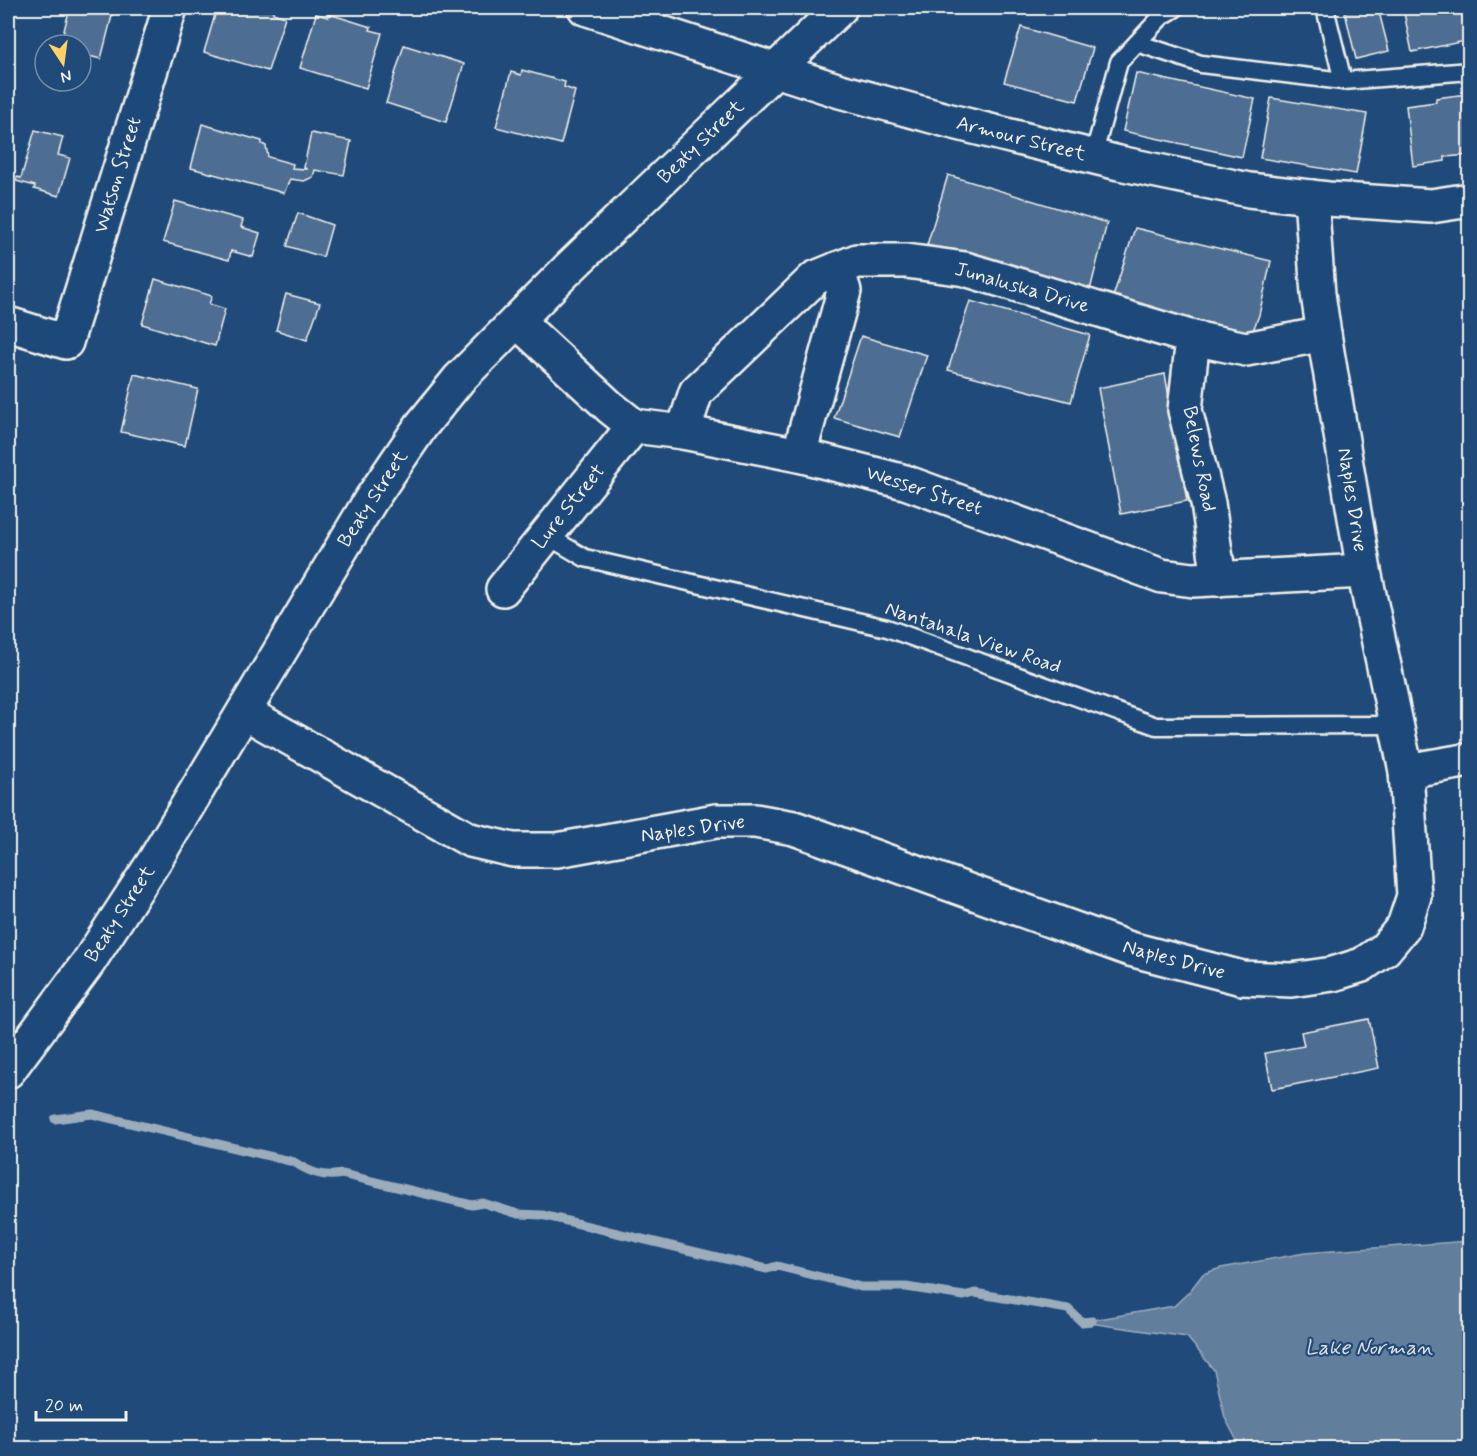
<svg xmlns="http://www.w3.org/2000/svg" width="1477" height="1456" viewBox="0 0 1477 1456" font-family="Mynerve,sans-serif">
<rect width="100%" height="100%" fill="#1f4a7a"/>
<filter id="ink" filterUnits="userSpaceOnUse"><feTurbulence type="fractalNoise" baseFrequency=".0167" numOctaves="2"/><feDisplacementMap in="SourceGraphic" scale="12" xChannelSelector="R" yChannelSelector="G"/><feConvolveMatrix kernelMatrix="1 2 1 2 8 2 1 2 1" color-interpolation-filters="sRGB"/></filter>
<g filter="url(#ink)">
<path fill="#627e9d" stroke="#9cacbb" stroke-width="1.5" d="M1469 1241V1448H1241L1225 1418 1214 1370 1187 1337 1082 1322 1174 1306 1189 1292 1203 1274 1221 1268 1305 1253Z"/>
<g fill="none" stroke-linecap="round" stroke-linejoin="round">
<path stroke="#9cacbb" stroke-width="9" d="M55 1119 92 1114 294 1162C309 1172 324 1178 342 1174L472 1205 483 1203 518 1214 542 1215 767 1269 777 1266 861 1287H906L964 1296 975 1293 1068 1309 1082 1322 1092 1321"/>
</g>
<g fill="#4d6e92" stroke="#f4f1e8" stroke-width="1.5">
<path d="M70 8H114L101 59 81 54V45H60Z"/>
<path d="M217 8H265L273 10V13L285 17 268 71 204 52Z"/>
<path d="M1344 8H1378L1389 51 1356 59Z"/>
<path d="M1403 8H1467L1470 21V40L1412 52Z"/>
<path d="M316 14 328 17 329 14 371 27 370 30 382 33 366 88 300 68Z"/>
<path d="M1021 27 1093 48 1077 101 1004 82Z"/>
<path d="M404 45 464 64 446 122 386 103Z"/>
<path d="M522 70 565 82 564 87 575 91 561 144 496 127 511 72 521 75Z"/>
<path d="M1136 73 1255 99 1242 157 1123 131Z"/>
<path d="M1467 94 1470 98V155L1445 157V161L1413 166 1406 106 1436 102V98Z"/>
<path d="M1271 98 1367 114 1356 174 1260 158Z"/>
<path d="M202 124 262 141V144L266 146 268 157 293 164 292 168 306 169 304 167 311 133 351 141 344 175 315 170 313 177 304 181 290 179 284 193 191 168Z"/>
<path d="M35 130 63 137 58 155 70 158 59 196 34 189 35 186 16 181 17 177 21 178Z"/>
<path d="M948 175 1107 223 1089 294 927 245Z"/>
<path d="M175 201 243 220 241 227 260 233 253 257 231 251 229 260 163 242Z"/>
<path d="M298 213 332 225 323 257 287 246Z"/>
<path d="M1135 228 1271 261 1259 315 1252 333 1112 300Z"/>
<path d="M155 279 212 296 209 304 225 309 215 346 142 324Z"/>
<path d="M286 294 320 303 307 340 276 330Z"/>
<path d="M970 301 1090 335 1071 402 948 370Z"/>
<path d="M861 336 927 355 900 437 834 418Z"/>
<path d="M134 374 198 389 185 446 121 432Z"/>
<path d="M1165 374 1187 501 1121 514 1098 388Z"/>
<path d="M1369 1019 1379 1068 1272 1089 1265 1053 1304 1046 1301 1032Z"/>
</g>
<g fill="none" stroke-linecap="round" stroke-linejoin="round">
<g stroke="#f4f1e8" stroke-width="21">
<g id="lane">
<path d="M1325 8 1343 81"/>
<path d="M1137 43 1201 64 1343 81 1470 71"/>
<path d="M1093 157 1119 62 1161 17 1176 8"/>
<path d="M546 535 585 558 887 628 1156 726 1395 725"/>
</g>
</g>
<g stroke="#f4f1e8" stroke-width="38">
<g id="street">
<path d="M585 8 840 91 954 122 1119 163 1249 190 1328 199 1431 206 1470 200"/>
<path d="M517 321 610 407 634 426 683 432 799 455 905 482 1162 576 1193 580 1364 571"/>
<path d="M8 324 66 342 170 8"/>
<path d="M1193 338 1185 410 1208 503 1219 579"/>
<path d="M683 432 696 392 815 278 857 261H906L965 269 1193 338 1246 349 1324 334"/>
<path d="M799 455 844 291 837 269"/>
<path d="M503 589 634 426"/>
<path d="M244 712 470 840 513 850H557L716 821H755L794 828 1130 949 1242 978 1291 980 1333 974 1362 965 1385 949 1404 926 1414 896 1406 771 1364 571 1324 334 1318 294 1311 197"/>
<path d="M1406 771 1470 760"/>
</g>
</g>
<g stroke="#f4f1e8" stroke-width="38">
<path id="secondary" d="M8 1071 88 963 155 860 370 501 421 426 459 379 567 270 840 8"/>
</g>
<use href="#lane" stroke="#1f4a7a" stroke-width="16"/>
<use href="#street" stroke="#1f4a7a" stroke-width="33"/>
<use href="#secondary" stroke="#1f4a7a" stroke-width="33"/>
</g>
</g>
<g text-anchor="middle" dominant-baseline="central" stroke-width="4.5" stroke-linejoin="round" paint-order="stroke">
<g font-size="20" fill="#f4f1e8" stroke="#1f4a7a">
<text transform="translate(1021 139) rotate(14)">Armour Street</text>
<text transform="translate(701 142) rotate(-44)">Beaty Street</text>
<text transform="translate(118 175) rotate(-73)">Watson Street</text>
<text transform="translate(1022 288) rotate(16)">Junaluska Drive</text>
<text transform="translate(1199 459) rotate(79)">Belews Road</text>
<text transform="translate(924 491) rotate(18)">Wesser Street</text>
<text transform="translate(373 499) rotate(-57)">Beaty Street</text>
<text transform="translate(1352 500) rotate(81)">Naples Drive</text>
<text transform="translate(569 507) rotate(-51)">Lure Street</text>
<text transform="translate(973 638) rotate(19)">Nantahala View Road</text>
<text transform="translate(693 829) rotate(-8)">Naples Drive</text>
<text transform="translate(120 914) rotate(-57)">Beaty Street</text>
<text transform="translate(1174 960) rotate(15)">Naples Drive</text>
</g>
<g font-size="21" font-style="italic" fill="#dee0dd" stroke="#1f4a7a">
<text x="1369" y="1348">Lake Norman</text>
</g>
</g>
<rect width="1477" height="1456" fill="none" stroke="#1f4a7a" stroke-width="30"/>
<rect x="15" y="15" width="1447" height="1426" fill="none" stroke="#f4f1e8" stroke-width="2" filter="url(#ink)"/>
<g transform="translate(63 63) rotate(167)"><circle r="28" fill="#1f4a7a" stroke="#748da6" stroke-width="1.5"/>
<path d="M0-4.5L10 22L0 15L-10 22Z" fill="#ffd166"/>
<text y="-9" font-size="16" font-weight="bold" text-anchor="middle" fill="#f4f1e8">N</text>
</g>
<path d="M36 1411v9h90v-9" fill="none" stroke="#f4f1e8" stroke-width="3"/>
<text x="45" y="1411" font-size="18" fill="#f4f1e8" stroke="#1f4a7a" stroke-width="4.5" paint-order="stroke">20 m</text>
</svg>
